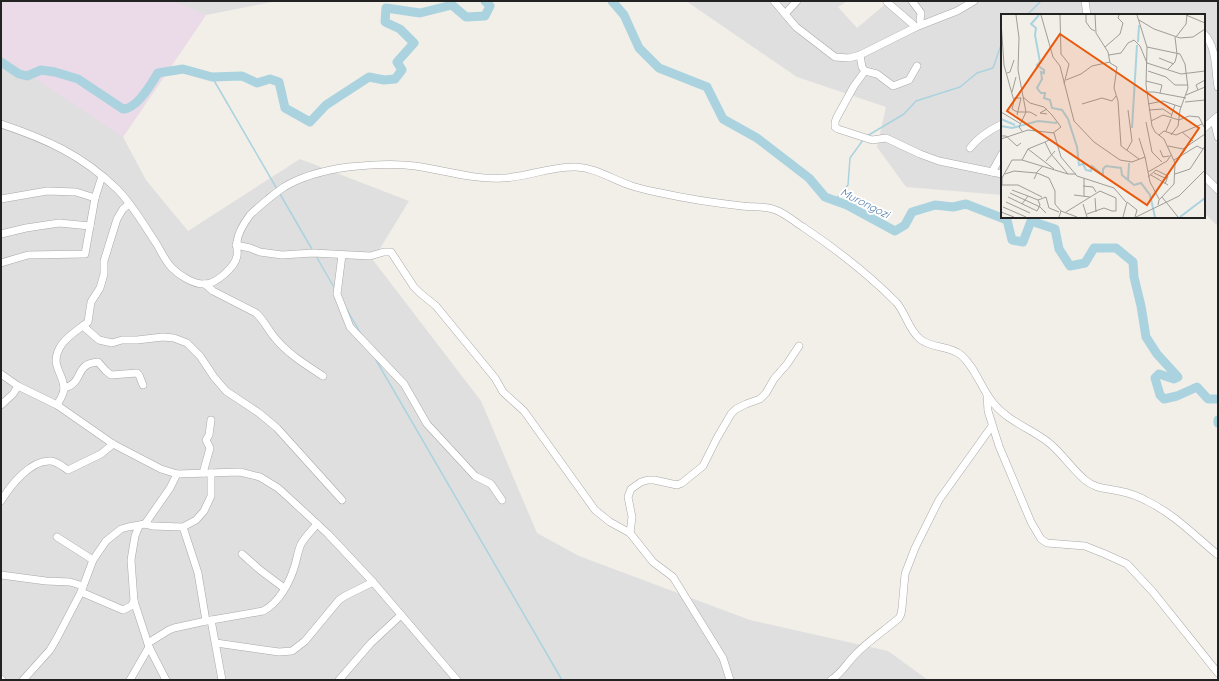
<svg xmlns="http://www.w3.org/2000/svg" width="1219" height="681" viewBox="0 0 1219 681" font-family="Quicksand,sans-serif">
<rect width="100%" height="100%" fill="#f2efe9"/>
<g fill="#e0dfdf">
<path d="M1 1H277L206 15 123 137 146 180 188 231 300 159 409 201 373 260 481 401 537 533 579 556 750 620 888 651 928 680H1Z"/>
<path d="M686 1H847L838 7 857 28 889 1H1218V226L1204 213V15H1002V195L906 187 877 147 886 107 797 77Z"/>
</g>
<path fill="#ebdbe8" d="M1 1H173L206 15 123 137 1 56Z"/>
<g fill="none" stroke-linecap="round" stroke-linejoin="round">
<g stroke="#aad3df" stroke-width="1.5">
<path d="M1027 15 1041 1"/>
<path d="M212 77 277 189"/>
<path d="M867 136 904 114 916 101 960 87 977 73 993 68 1002 42"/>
<path d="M280 194 313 251"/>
<path d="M835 200 848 185 850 158 863 140"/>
<path d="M316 256 335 289"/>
<path d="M346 308 361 334"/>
<path d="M376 360 562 680"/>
</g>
<g stroke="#aad3df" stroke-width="9">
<path d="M612 1 624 15 639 48 659 68 707 87 723 119 757 138 809 178 825 197 847 205 895 231 905 225 912 212 935 205 953 207 966 204 1007 220 1012 240 1023 242 1031 221 1055 229 1059 249 1070 266 1085 263 1094 248H1116L1133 262 1134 277 1141 306 1146 337 1157 354 1178 377 1174 379 1159 374 1155 378 1160 395 1164 399 1177 396 1197 387 1208 399H1218"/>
<path d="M1 62 19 74 27 76 41 70 55 72 78 79 123 109C137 109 151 84 158 73L183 69 212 77 242 76 257 83 270 79 279 82 285 108 310 122 326 105 369 77 384 80 395 79 402 70 397 62 414 43 400 29 385 22 386 8 420 13 452 5 466 17 485 16 490 6 485 1"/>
<path d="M1218 420V423"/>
</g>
<g stroke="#a9a9a9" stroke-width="8">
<g id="minor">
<path d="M774 1 796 27 835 57 849 58 860 55 916 27 957 11 974 1"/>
<path d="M912 1 921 13 920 20 922 24"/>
<path d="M1085 1 1087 15"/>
<path d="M887 2 916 27"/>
<path d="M785 14 797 1"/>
<path d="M1204 34C1217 47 1215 70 1218 87"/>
<path d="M860 55 862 67 865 71 854 86 837 117 835 122V127L838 129 872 140 886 138 920 154 939 161 1002 174"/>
<path d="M865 71 877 74 893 86 909 80 917 66"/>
<path d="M1214 120 1218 137"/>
<path d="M1 124C46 139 82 155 117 189 132 204 144 225 156 243 161 251 165 261 172 268 179 275 194 285 205 284 216 284 235 267 237 256 238 252 236 247 237 242 238 232 244 223 250 215 255 210 261 205 267 200 272 196 278 191 284 187 302 176 327 170 348 167 370 165 392 163 415 166 444 170 473 180 503 178 528 177 551 166 576 167 597 168 613 180 632 186 641 189 651 191 661 193 688 199 715 203 742 206 754 208 767 205 778 211 787 215 795 222 803 227 836 249 868 274 896 302 906 313 908 329 920 339 932 349 949 345 961 355 976 368 981 389 994 404 1008 421 1031 429 1048 442 1062 453 1071 468 1085 480 1096 489 1106 488 1119 491 1129 493 1138 496 1147 501 1174 514 1195 536 1218 555"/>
<path d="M1204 128 1218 116"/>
<path d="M970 148C978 137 990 130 1002 124"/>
<path d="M992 172 1002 154"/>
<path d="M1204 176 1218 190"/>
<path d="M1 199 47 191 76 192 95 198"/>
<path d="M1 234 26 228 59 223 90 226"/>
<path d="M236 245 250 248 260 252 282 255 313 253 370 256 384 252H391L414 287 420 293 436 306 495 378 503 392 524 411 595 510 610 522 630 533 653 562 673 577 723 658 730 680"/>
<path d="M342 255 337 294 350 327 404 384 427 424 475 476 491 484 502 500"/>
<path d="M1 263 28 255 85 254 95 198 102 176"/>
<path d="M205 284 213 291 256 313C264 320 268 330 275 338 288 354 306 365 323 376"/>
<path d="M83 326 99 340 112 343 122 340H137L163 337 174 338 187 343 200 356 214 377 226 391 259 413 277 428 342 500"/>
<path d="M1 374 18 386 57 405 113 444 161 469 177 474 240 472 260 477 278 488 289 498 328 534 373 582 457 680"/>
<path d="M64 388C85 383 73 364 98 362L106 371 111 375 137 373 139 375 143 385"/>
<path d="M987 395 988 411 999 446 1031 522 1041 539 1047 543 1085 546 1105 554 1127 564 1153 592 1218 673"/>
<path d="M1 405 13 394 18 386"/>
<path d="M57 405C60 400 64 394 64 388 63 371 48 365 62 344 69 335 79 329 88 322L91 302 100 288 104 274V261L117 219 123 209 129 204"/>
<path d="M203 473 210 448 206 440 209 435 211 420"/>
<path d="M1 501C10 486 31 459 51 461 58 462 63 467 68 470L101 454 113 444"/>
<path d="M145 524 170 488 177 474"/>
<path d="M139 526 135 536 131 560 134 601 149 647 166 680"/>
<path d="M183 527 198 573 206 621"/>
<path d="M630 533 632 517 628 497 631 489 641 482 648 480H654L677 485 682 483 703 466 717 438 731 414 736 409 746 404 760 399 766 393 774 379 787 364 799 346"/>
<path d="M57 537 93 560"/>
<path d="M242 554 260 570 284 588"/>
<path d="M1 575 46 581 70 582 83 586"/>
<path d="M81 592 123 610 131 606 134 601"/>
<path d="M211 620 222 680"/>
<path d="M148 643 169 630 174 628 206 621 263 611C279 603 290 582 295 565 297 558 298 551 301 544 305 537 312 530 317 524"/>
<path d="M216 643 279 652 292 651 305 641 339 600 345 596 373 582"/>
<path d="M1 679 2 680"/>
<path d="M23 680 50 650 57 638 81 592 93 560 106 541 121 529 128 527 145 524 152 526 183 527 196 520 204 511 211 496V473"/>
<path d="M130 680 149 647"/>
<path d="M339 680 371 643 401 615"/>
<path d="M831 680C842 673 846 664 855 655 868 641 884 631 899 618L901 614 902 608 905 574 915 548 939 500 992 426"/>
</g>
</g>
<use href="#minor" stroke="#fff" stroke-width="7"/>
</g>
<g text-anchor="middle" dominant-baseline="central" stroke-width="4" stroke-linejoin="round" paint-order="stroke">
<g font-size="11" font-style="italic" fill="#4a7aab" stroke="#fff">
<text transform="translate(865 203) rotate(27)">Murongozi</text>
</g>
</g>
<g transform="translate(1001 14)">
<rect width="204" height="204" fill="#f2efe9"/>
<path fill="none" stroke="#aad3df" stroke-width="2" d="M38 1 30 10 35 14 34 21 39 48 36 51 43 56V59L40 58 41 65 36 74 40 79H44L43 84 49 86 51 94 61 96 67 105 76 133 78 151 82 150 85 156 90 157 91 152 102 161V155L105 152 120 154 121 161 133 171 140 169 149 181 154 203M137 28 138 11M0 105 14 111M0 112 11 114 37 107 56 109M131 114 136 31M127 166 128 149M179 203 204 184"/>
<path fill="none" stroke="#9f9d99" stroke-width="1" d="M15 1 18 24 17 56 25 98 18 113 21 117M40 1 52 43 59 52 73 107 93 128 119 146 131 148 144 143 149 168 158 185M59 1 60 40 68 50 63 70M85 1V8L90 15 94 17M94 1 95 19 107 38 109 49 116 53 113 74 117 87 120 132 138 145M136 1 146 33 145 71 151 112 154 118 163 125 174 149 173 170 158 186 157 191M185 1 204 9M138 6 153 15 179 24 192 23 204 15M0 7 3 51 13 87 11 95 16 98H29L36 102M175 23 185 10 186 1M104 33 119 20 122 9 117 4 118 1M146 33 179 40 184 50 187 74 179 96 177 112 170 121M108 41 120 39 127 29 133 26 139 32 146 49 180 60 204 57M158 44 173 50M167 55 174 48 176 40 174 23M147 57 165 63 174 71H187M6 59 9 58 13 46M65 66 80 60 91 52 109 48M145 67 161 71 159 79M197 76 195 71 204 66M11 78 15 63M146 78H153L185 84M185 81 204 73M22 83 29 89 43 93 51 101 60 113 52 119M13 84H20L16 101M184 88 204 86M81 90 101 84 111 87 115 82M147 90 162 87 180 93M46 95 39 99 46 100M148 96 162 95 171 101M0 98 20 110M170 103 174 91M178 106 188 102 198 103 203 113M150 107 162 101 178 106M145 108 151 138 161 148M165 117 170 105M181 118 192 127M158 121 163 117 175 121 201 110M0 122H5L16 132 20 129M138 124 144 143M0 125 27 116 53 119 60 143 76 162 113 174 125 188M48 126 44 128 50 140M44 128 27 135 53 155M167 132 182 135 204 120M126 136 131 127 127 96M159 136 162 143 168 142M50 140 67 160M21 146 27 135M173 146 196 132 202 135M45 147 54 137M147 158 166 147 170 141M153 159 166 165M4 160 13 157 35 159 42 152M174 160 189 155 204 132M150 161 167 171M147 163 155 156 167 162 164 170M83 164V182M33 165 36 159 48 164 54 177V190L60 197M82 172 92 173 95 178M11 176 27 182M9 179 39 193 45 199M73 181 89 183M7 183 36 197 39 191 37 186 27 182 21 190M41 183 17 171H1V164L11 146H21L67 160H75M161 183 177 203M94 184 95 198M37 186 45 183 48 194 58 198M5 188 29 199M82 190 86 203M2 193 25 203M0 198 13 203M65 198 99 177 115 184V197H111M86 200 103 194 111 197M58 203 60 197 76 203M122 203 126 188 136 196 134 203M135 203 178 182 204 156"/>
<path fill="#e8590c" fill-opacity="0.15" stroke="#e8590c" stroke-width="2" d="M59 20 198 114 146 191 6 97Z"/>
<rect width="204" height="204" fill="none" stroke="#222" stroke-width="2"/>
</g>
<rect width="1219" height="681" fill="none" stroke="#222222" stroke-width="4"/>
</svg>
